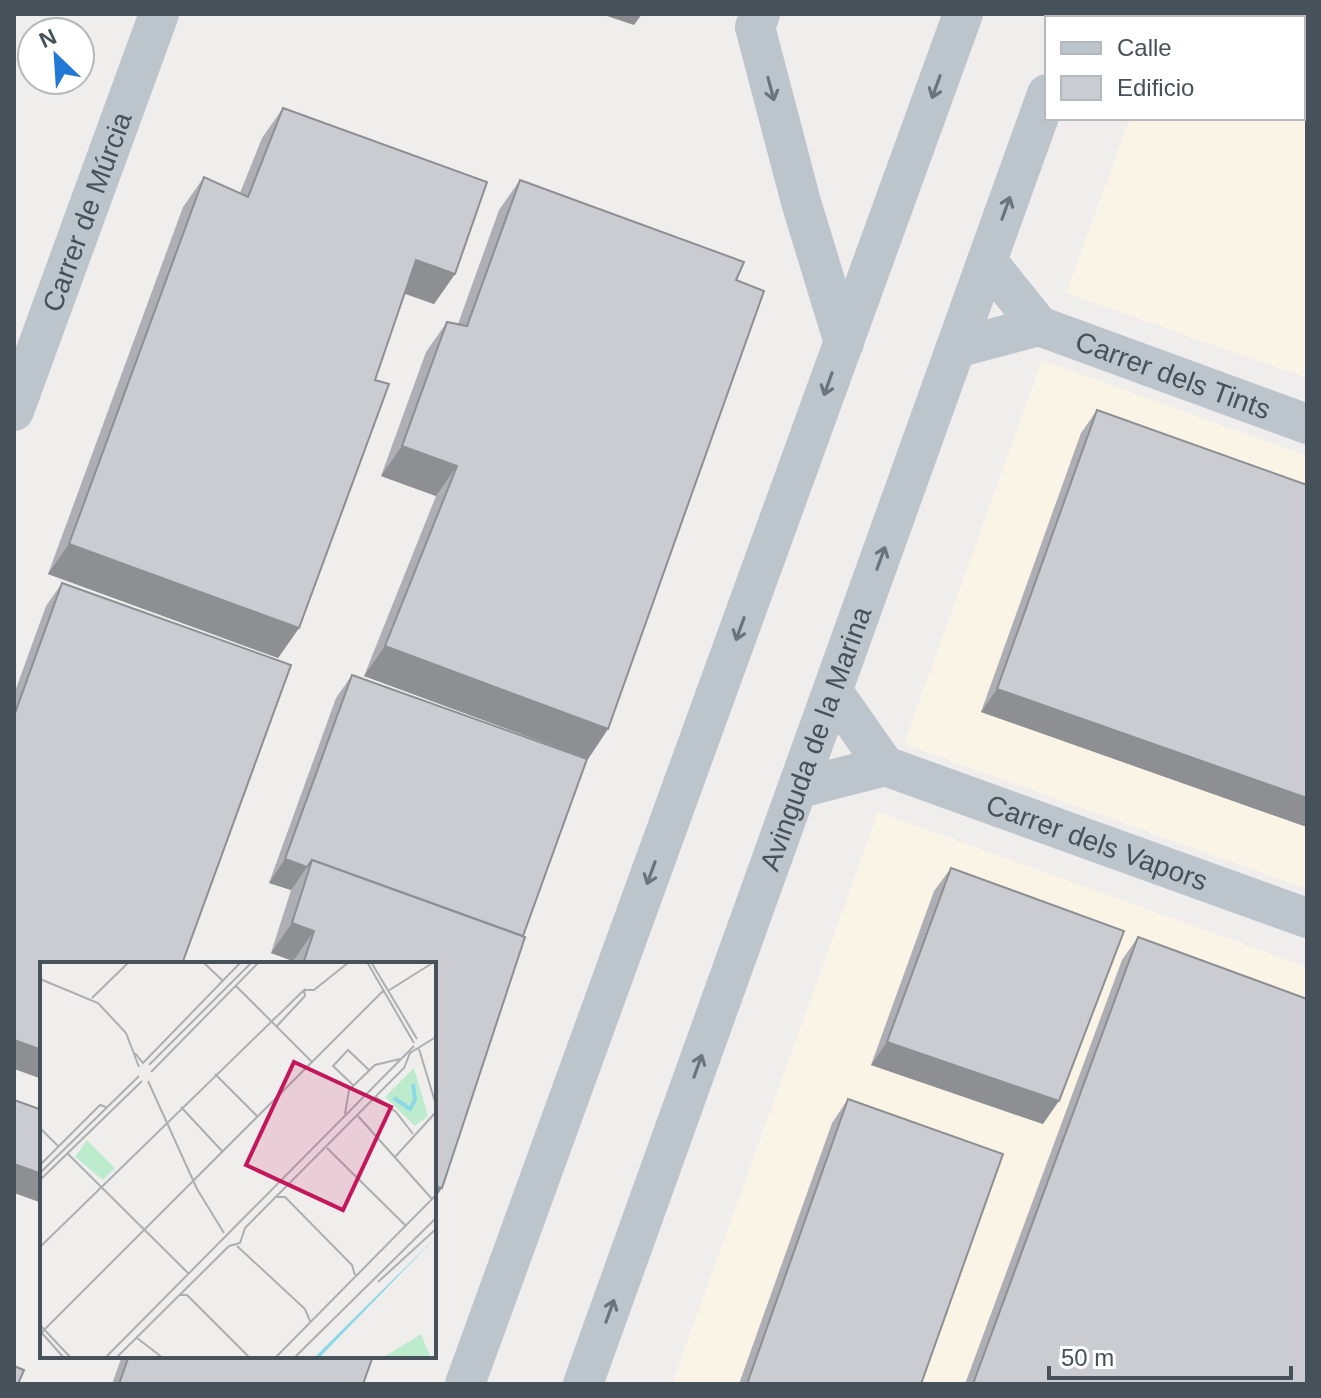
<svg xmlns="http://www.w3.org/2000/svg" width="1321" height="1398" viewBox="0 0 1321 1398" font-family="Arial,sans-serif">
<rect width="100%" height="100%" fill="#f0eded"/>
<g fill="#faf4e6">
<path d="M1167 14H1263L1274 18H1166Z"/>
<path d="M1303 28 1307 30V378L1066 293 1130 118H1303Z"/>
<path d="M1042 360 1307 456V889L904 744Z"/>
<path d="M878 812 1307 967V1384H672Z"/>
</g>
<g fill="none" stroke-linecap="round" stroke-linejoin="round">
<g stroke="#bcc5cc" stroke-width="40">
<path d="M760 14 755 27 801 202 844 343"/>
<path d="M1074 18 1076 14"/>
<path id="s1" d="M987 261 1039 326 1307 424"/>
<path d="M956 348 1039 326"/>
<path id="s2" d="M14 411 159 14"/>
<path d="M833 692 885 766"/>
<path id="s3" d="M799 788 885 766 1307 918"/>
<path d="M465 1384 963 14"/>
<path id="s4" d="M583 1384 1047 94"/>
</g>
</g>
<g fill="#aeafb5">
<path d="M283 108 455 274 434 304 405 294 375 380 299 628 278 658 48 574 183 207 204 177 240 193 262 138Z"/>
<path d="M520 180 736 280 608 729 588 759 364 676 436 496 381 476 426 352 447 322 458 324 499 210Z"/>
<path d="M1097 410 1307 485V827L981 712 1081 433Z"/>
<path d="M62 583 14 1069V694L46 606Z"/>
<path d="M352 675 523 936 434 964H292L293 961 271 953 291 890 269 883 336 698Z"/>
<path d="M951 868 1043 1124 871 1065 934 891Z"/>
<path d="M1138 937 1307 1384H965L1122 960Z"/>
<path d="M848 1099 921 1384H739L832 1123Z"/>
<path d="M122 1356H373L363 1384H112Z"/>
</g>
<g fill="#8d8f93">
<path d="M601 14H642L634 25Z"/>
<path d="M416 260 455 274 434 304 395 290Z"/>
<path d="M402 446 457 466 436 496 381 476Z"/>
<path d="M69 544 299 628 278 658 48 574Z"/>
<path d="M385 646 608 729 588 759 364 676Z"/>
<path d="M997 689 1307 798V827L981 712Z"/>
<path d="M285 859 307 867 291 890 269 883Z"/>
<path d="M292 923 314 931 293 961 271 953Z"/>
<path d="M14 1040 42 1050V1079L14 1069Z"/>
<path d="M887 1042 1059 1101 1043 1124 871 1065Z"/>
<path d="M14 1164 42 1174V1203L14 1193Z"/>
<path d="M434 1186 442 1188 434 1200Z"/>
</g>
<g fill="#caccd2" stroke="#8d8f93" stroke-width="2">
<path d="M283 108 487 182 455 274 416 260 375 380 389 384 299 628 69 544 204 177 248 197Z"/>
<path d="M520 180 744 262 736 280 764 291 608 729 385 646 457 466 402 446 447 322 467 326Z"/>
<path d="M1097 410 1307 485V798L997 689Z"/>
<path d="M62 583 291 665 182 964H42V1050L14 1040V716Z"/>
<path d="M352 675 587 759 523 936 312 860 307 867 285 859Z"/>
<path d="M312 860 525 937 442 1188 434 1186V964H303L314 931 292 923Z"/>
<path d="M951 868 1124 931 1059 1101 887 1042Z"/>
<path d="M1138 937 1307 999V1384H973Z"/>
<path d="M848 1099 1003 1154 921 1384H747Z"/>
<path d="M14 1100 42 1110V1174L14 1164Z"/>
<path d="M129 1356H373L363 1384H119Z"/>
<path d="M14 1366 24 1370 18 1384H14Z"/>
</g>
<defs><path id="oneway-shaft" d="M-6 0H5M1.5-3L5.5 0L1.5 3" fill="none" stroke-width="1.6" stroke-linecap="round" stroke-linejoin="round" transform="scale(2)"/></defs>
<g stroke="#69747c">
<use href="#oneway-shaft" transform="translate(936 87) rotate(110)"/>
<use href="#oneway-shaft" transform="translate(771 89) rotate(75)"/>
<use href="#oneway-shaft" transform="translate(1006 208) rotate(-70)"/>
<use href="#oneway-shaft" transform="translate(828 384) rotate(110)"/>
<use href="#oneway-shaft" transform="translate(881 558) rotate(-70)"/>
<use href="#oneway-shaft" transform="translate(740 629) rotate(110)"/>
<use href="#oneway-shaft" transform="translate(651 873) rotate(110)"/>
<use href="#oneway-shaft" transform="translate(698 1066) rotate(-70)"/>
<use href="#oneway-shaft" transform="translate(610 1311) rotate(-70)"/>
</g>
<g text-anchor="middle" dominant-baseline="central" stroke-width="6" stroke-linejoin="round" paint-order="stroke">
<g font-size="28" fill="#465159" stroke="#fff">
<text stroke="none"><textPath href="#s2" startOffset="212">Carrer de Múrcia</textPath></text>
<text stroke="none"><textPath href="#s1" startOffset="226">Carrer dels Tints</textPath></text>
<text stroke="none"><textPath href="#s4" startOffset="686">Avinguda de la Marina</textPath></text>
<text stroke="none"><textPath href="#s3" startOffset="314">Carrer dels Vapors</textPath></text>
</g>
</g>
<g transform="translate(40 962)">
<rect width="396" height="396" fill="#f0eded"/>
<path d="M374 106 388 154 375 164 345 135ZM47 178 75 206 63 218 35 195ZM381 372 391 396H345L344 395Z" fill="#bceccd"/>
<path d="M396 275 279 396H274L288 382Z" fill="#8bd8e7"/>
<path fill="none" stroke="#8bd8e7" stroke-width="4" d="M354 136 370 147 375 138 373 122"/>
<path fill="none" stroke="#acafb2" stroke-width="2" d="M163 0 183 19M327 0 374 81M331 0 377 77M0 17 58 41 86 71 99 105M196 24 272 100M264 28H274L309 0M348 29 394 0M52 36 89 0M379 87 396 143M95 91 103 101 201 0M109 103 212 0M111 110 219 0M175 112 217 154M108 119 157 227 184 271M313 123 293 104 308 88 329 108M336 135 356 150 373 172M141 145 182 189M305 152 309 128 335 103 360 97M318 154 392 237M0 166 18 184M287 186 366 264M27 191 148 311M355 195 396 150M0 203 60 143 66 145M0 211 99 114M0 218 102 119M237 235H245L312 303 315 313M189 284 200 281 205 266 364 106 370 91 396 75M197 284 265 347 270 359M0 285 264 28 265 34 236 65M338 320 396 267M139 333H147L210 396M0 363 31 396M1 370 24 396M1 371 343 29M97 376 123 396M65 396 374 84M76 396 189 284M235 396 396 233M254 396 396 256"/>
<path fill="#c2185b" fill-opacity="0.15" stroke="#c2185b" stroke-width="4" d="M254 100 351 145 303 248 206 203Z"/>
<rect width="396" height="396" fill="none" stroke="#465159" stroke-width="4"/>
</g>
<rect width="1321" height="1398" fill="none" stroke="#465159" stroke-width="32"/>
<rect x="1045" y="16" width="260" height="104" fill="#ffffff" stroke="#b5b9bd" stroke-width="2"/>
<rect x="1061" y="42" width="40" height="12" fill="#bcc5cc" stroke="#b5b9bd" stroke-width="2"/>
<text x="1117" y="56" font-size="24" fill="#465159">Calle</text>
<rect x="1061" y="76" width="40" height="24" fill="#caccd2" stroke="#b5b9bd" stroke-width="2"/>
<text x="1117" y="96" font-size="24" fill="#465159">Edificio</text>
<g transform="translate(56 56) rotate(335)"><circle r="38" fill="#ffffff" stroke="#b5b9bd" stroke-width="2"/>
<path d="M0-6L14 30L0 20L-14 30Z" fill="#2178d5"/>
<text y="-12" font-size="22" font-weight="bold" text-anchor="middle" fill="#465159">N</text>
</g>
<path d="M1049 1366v12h242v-12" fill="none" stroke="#465159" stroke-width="4"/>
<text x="1061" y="1366" font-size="24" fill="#465159" stroke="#ffffff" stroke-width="6" paint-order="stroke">50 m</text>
</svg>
